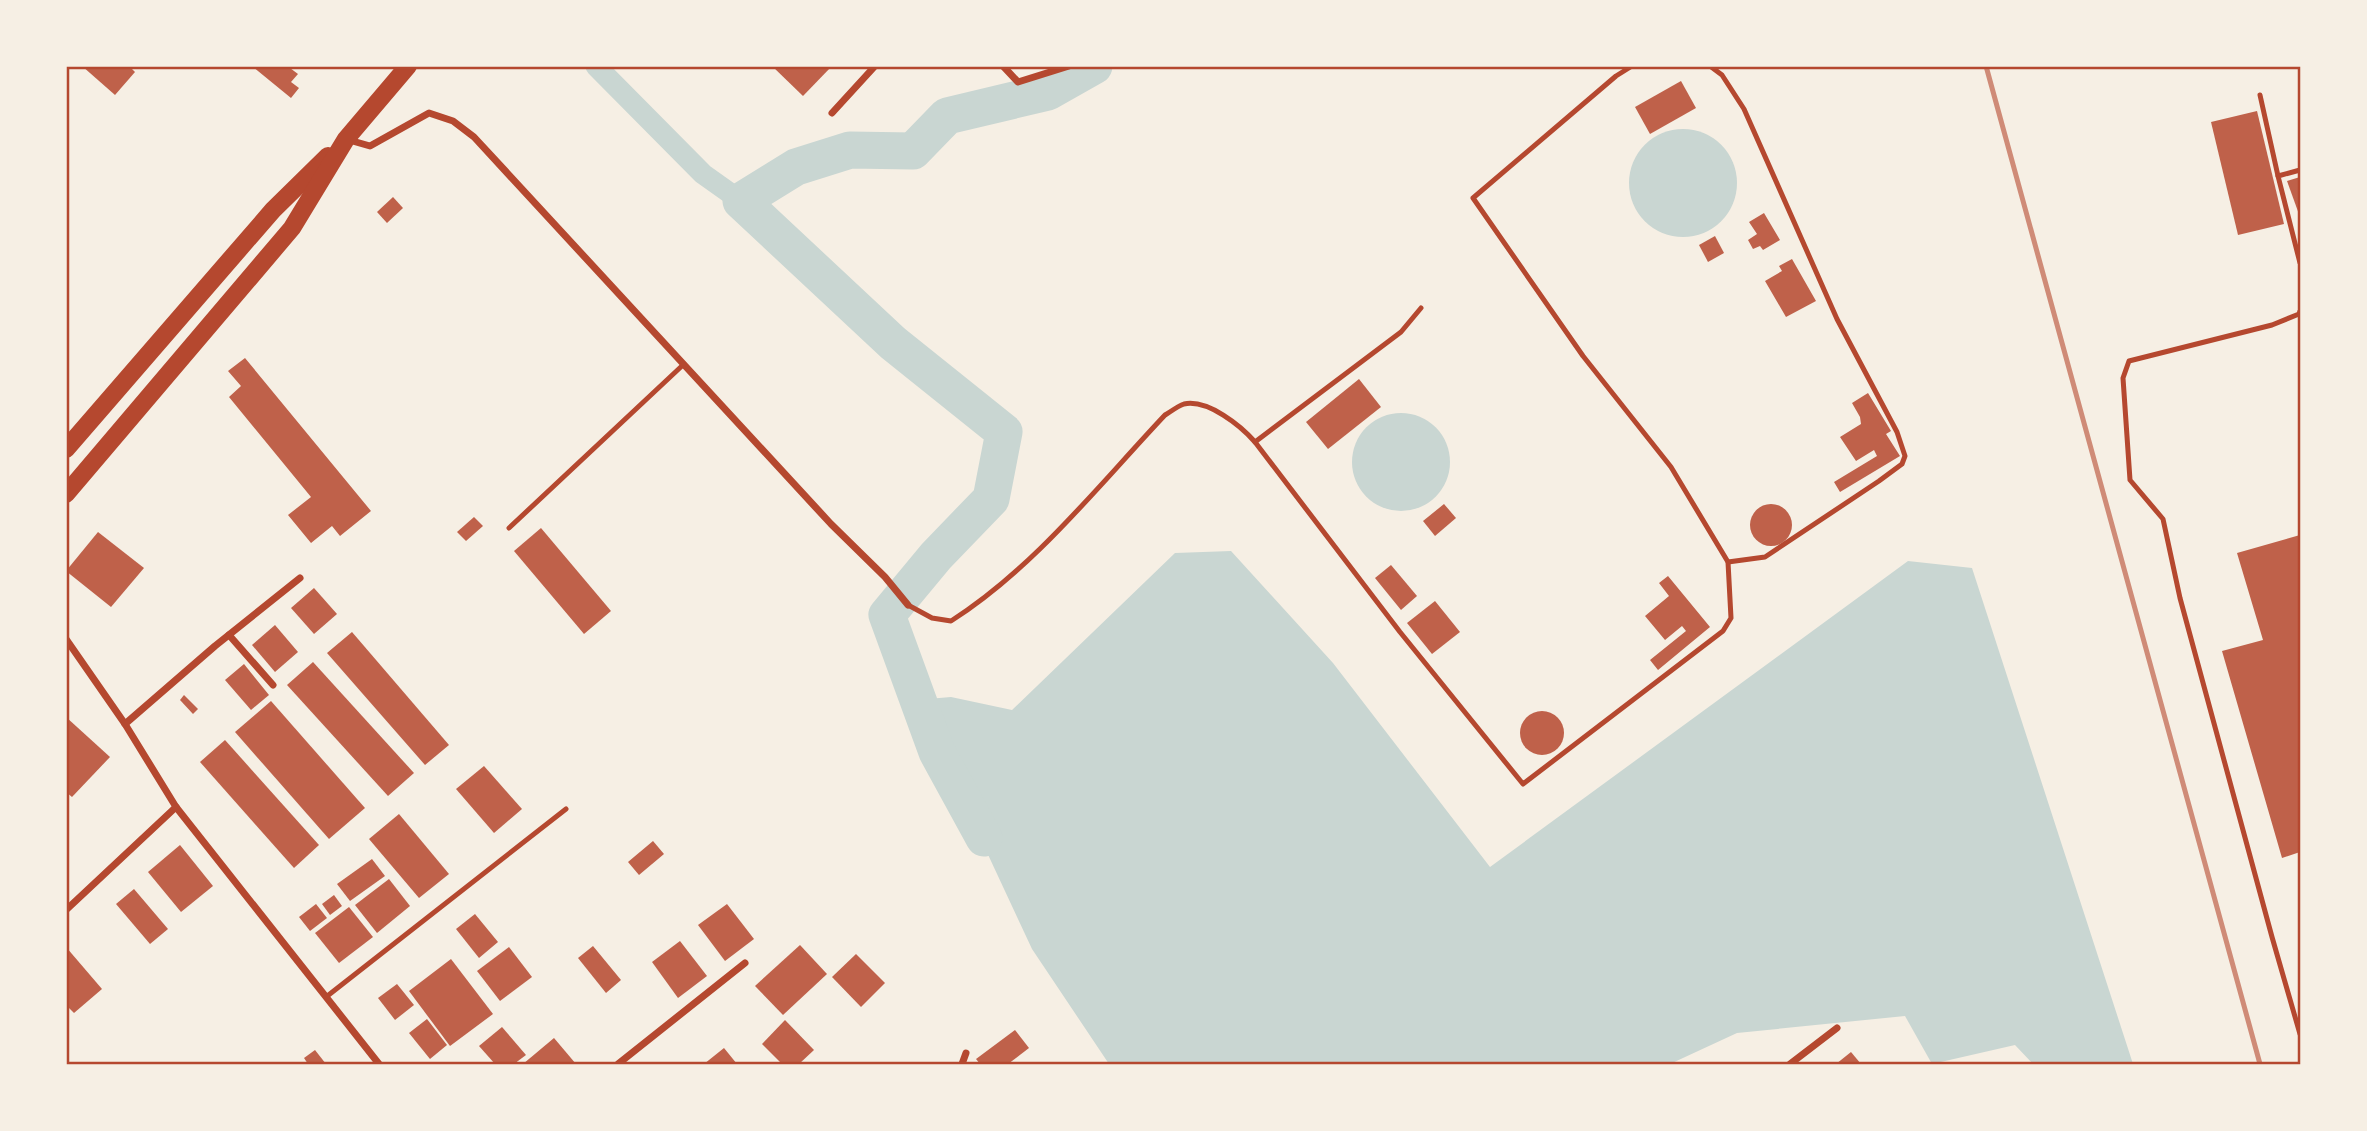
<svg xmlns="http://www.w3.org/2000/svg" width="2367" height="1131" viewBox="0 0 2367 1131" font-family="Overpass,sans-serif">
<rect width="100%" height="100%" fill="#f6efe4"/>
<g fill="#c9d6d2">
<circle cx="1683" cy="183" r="54"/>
<circle cx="1401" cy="462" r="49"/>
<path d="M1231 551 1333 663 1490 867 1908 561 1972 568 2133 1064H2033L2015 1045 1932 1064 1905 1016 1737 1033 1670 1064H1109L1032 949 916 700 951 697 1012 710 1175 553Z"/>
</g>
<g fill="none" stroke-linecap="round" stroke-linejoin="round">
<path stroke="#c9d6d2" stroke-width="21" d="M596 66 703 174 741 201"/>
<path stroke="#c9d6d2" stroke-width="37" d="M984 838 937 752 887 615 936 556 991 499 1004 432 893 343 741 201 796 167 850 150 913 151 947 116 1048 92 1094 66"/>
</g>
<g fill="#bf614a">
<path d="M82 66H129L135 72 115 95Z"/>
<path d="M252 66H292L290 68 298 74 291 82 299 88 291 98Z"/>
<path d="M772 66H832L803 96Z"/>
<path d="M1681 81 1696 108 1650 134 1635 107Z"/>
<path d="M2257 111 2284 224 2238 235 2211 122Z"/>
<path d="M2300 177V217L2287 181Z"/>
<path d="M393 197 403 208 387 223 377 212Z"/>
<path d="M1764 213 1780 240 1763 250 1760 246 1753 249 1748 240 1757 234 1749 222Z"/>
<path d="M1715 236 1724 253 1708 262 1699 245Z"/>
<path d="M1792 259 1816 301 1786 317 1765 281 1782 271 1779 266Z"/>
<path d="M245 358 371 511 340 536 332 526 311 543 288 515 311 497 229 397 241 386 228 371Z"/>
<path d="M1359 379 1381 407 1328 449 1306 422Z"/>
<path d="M1868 393 1891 431 1886 434 1900 456 1840 492 1834 482 1877 456 1874 450 1856 461 1840 437 1861 424 1860 417 1852 403Z"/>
<circle cx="1771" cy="525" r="21"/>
<path d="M1444 504 1456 518 1435 536 1423 521Z"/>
<path d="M474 517 483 526 466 541 457 532Z"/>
<path d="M541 528 611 611 584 634 514 551Z"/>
<path d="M98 532 144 568 111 607 66 571Z"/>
<path d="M2300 535V852L2282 858 2222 651 2263 640 2237 553Z"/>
<path d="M1391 565 1417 596 1401 610 1375 578Z"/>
<path d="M1668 576 1710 627 1658 670 1650 660 1686 631 1682 626 1665 640 1645 616 1669 596 1659 583Z"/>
<path d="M314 588 337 614 314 634 291 608Z"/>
<path d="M1435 601 1460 632 1432 654 1407 623Z"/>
<path d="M275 625 298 652 275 672 252 645Z"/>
<path d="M352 632 449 745 425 765 327 653Z"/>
<path d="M313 662 414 773 388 796 287 685Z"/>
<path d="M244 664 269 695 251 710 225 680Z"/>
<path d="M184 695 198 709 193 714 180 700Z"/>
<path d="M271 701 365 808 329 839 235 732Z"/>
<circle cx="1542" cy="733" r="22"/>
<path d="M66 717 110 757 72 797 66 792Z"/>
<path d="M225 740 319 845 294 868 200 762Z"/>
<path d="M484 766 522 809 494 833 456 789Z"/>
<path d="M399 814 449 874 419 898 369 839Z"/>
<path d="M653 841 664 854 639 875 628 862Z"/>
<path d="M180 845 213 886 181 912 148 872Z"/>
<path d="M372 859 385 876 350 901 337 884Z"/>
<path d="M389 879 410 906 377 933 355 905Z"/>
<path d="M134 889 168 929 150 944 116 904Z"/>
<path d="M334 895 342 906 330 915 322 904Z"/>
<path d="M316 904 327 918 310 931 299 917Z"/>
<path d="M727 904 754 939 725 961 698 925Z"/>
<path d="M349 907 373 937 339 963 315 933Z"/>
<path d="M475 914 498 942 479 958 456 929Z"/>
<path d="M680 941 707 976 678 998 652 962Z"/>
<path d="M800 945 827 974 783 1015 755 986Z"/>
<path d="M593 946 621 980 606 993 578 958Z"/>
<path d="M66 947 102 989 74 1013 66 1005Z"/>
<path d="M509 947 532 977 500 1001 477 971Z"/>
<path d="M856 954 885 983 861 1007 832 977Z"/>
<path d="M451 959 493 1014 450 1046 409 991Z"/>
<path d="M397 984 414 1005 395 1020 378 998Z"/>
<path d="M427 1019 447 1045 430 1059 409 1033Z"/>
<path d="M785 1020 814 1050 799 1064H782L762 1044Z"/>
<path d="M502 1027 526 1055 514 1064H495L479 1046Z"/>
<path d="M1015 1030 1029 1048 1008 1064H980L976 1059Z"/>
<path d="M554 1038 576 1064H523Z"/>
<path d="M724 1048 737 1064H704Z"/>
<path d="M315 1050 326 1064H308L304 1058Z"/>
<path d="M1851 1052 1861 1064H1836Z"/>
</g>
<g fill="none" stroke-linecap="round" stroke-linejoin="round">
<g stroke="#b5482f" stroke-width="5">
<path d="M1710 66 1722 75 1744 109 1837 319 1897 432 1905 456 1902 464 1879 481 1765 557 1728 562"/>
<path d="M2260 95 2278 176"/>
<path d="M2300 170 2278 176 2300 263"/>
<path d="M2300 311 2299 314 2272 325 2129 361 2123 378 2130 480 2163 519 2180 598 2272 937 2300 1034"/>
<path d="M1255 442 1400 632 1523 784 1723 631 1731 618 1728 562 1671 467 1583 356 1473 198 1616 76 1632 66"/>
<path d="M509 528 684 364"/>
<path d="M908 605 932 618 951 621C1033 569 1098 486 1165 415 1170 412 1178 406 1184 404 1208 399 1241 426 1255 442L1401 332 1421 308"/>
<path d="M326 997 566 809"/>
</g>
<g stroke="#b5482f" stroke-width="7">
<path d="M1003 66 1018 82 1069 66"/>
<path d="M832 113 875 66"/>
<path d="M349 140 370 146 429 113 453 121 474 137 831 524 885 577 908 605"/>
<path d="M229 635 273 685"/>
<path d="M66 639 125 724 176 807 379 1064"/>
<path d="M125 724 215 646 300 578"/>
<path d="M66 910 176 807"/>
<path d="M618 1064 745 963"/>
<path d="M962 1064 966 1053"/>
<path d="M1790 1064 1837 1028"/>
</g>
<g stroke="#b5482f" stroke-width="18">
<path d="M66 449 273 210 328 156"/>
<path d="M66 494 292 228 346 139 408 66"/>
</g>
<path stroke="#cf8b77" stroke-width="5" d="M1986 66 2260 1064"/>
</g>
<rect width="2367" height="1131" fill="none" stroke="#f6efe4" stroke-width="136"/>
<rect x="68" y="68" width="2231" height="995" fill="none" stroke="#b5482f" stroke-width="2.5"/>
</svg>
